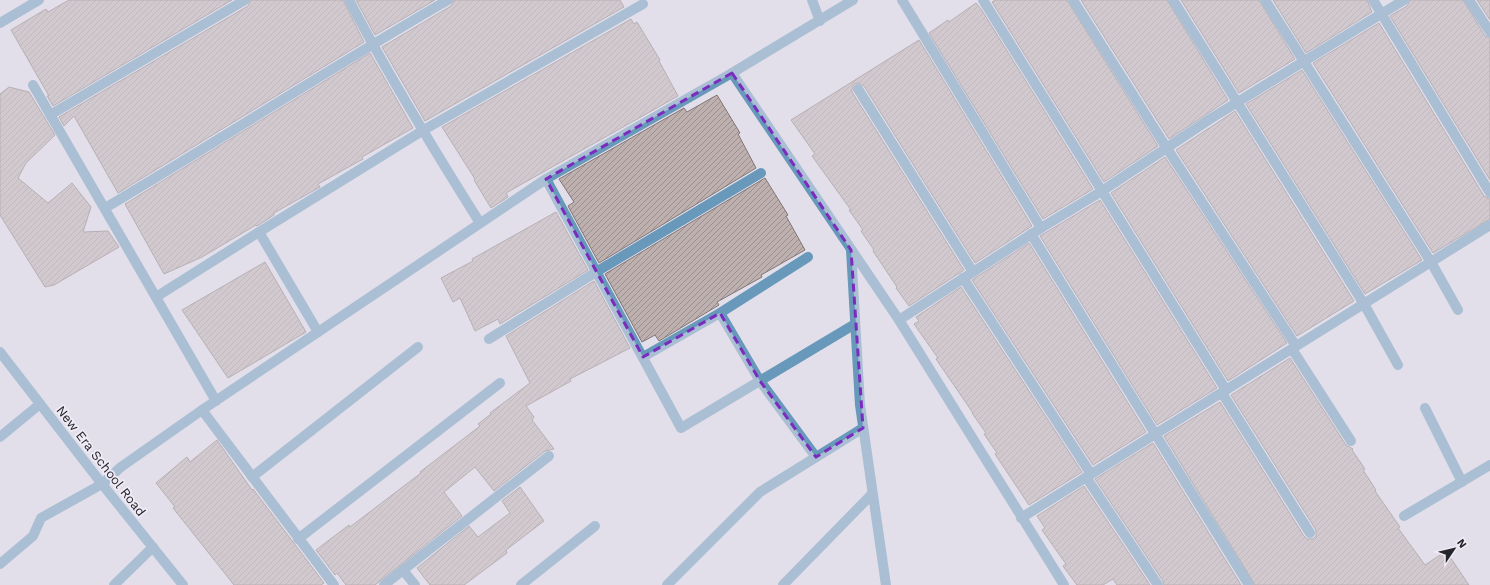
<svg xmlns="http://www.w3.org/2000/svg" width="1490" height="585" viewBox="0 0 1490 585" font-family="'Work Sans',sans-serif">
<defs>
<pattern id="building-hatch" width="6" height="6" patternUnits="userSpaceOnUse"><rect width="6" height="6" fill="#bdb0ae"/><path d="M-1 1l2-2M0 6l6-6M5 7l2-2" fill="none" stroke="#998f8e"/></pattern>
</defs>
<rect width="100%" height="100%" fill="#e2dfea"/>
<g fill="url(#building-hatch)" stroke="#827675">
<path d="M69 0H232L53 106 47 96H49L11 30 46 9 48 12Z"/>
<path d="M251 0H343L364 42 118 193 74 116 64 126 59 117 248 6Z"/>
<path d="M356 0H435L375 35Z"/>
<path d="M454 0H620L624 7 425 121 382 47 451 6Z"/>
<path d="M995 0H1067L1158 146 1104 182 992 2Z"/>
<path d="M1081 0H1167L1228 100 1169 139Z"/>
<path d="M1181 0H1259L1295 59 1239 93Z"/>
<path d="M1273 0H1367L1372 12 1306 53Z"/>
<path d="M1410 0H1463L1485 36 1490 38V180L1390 16 1407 6Z"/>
<path d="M1477 0H1490V20Z"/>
<path d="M976 3 981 9 1093 189 1043 219 929 33 948 20 949 22Z"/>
<path d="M631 19 634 24 637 22 660 60 659 61 678 96 506 193 508 197 491 208 474 180 475 179 442 127Z"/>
<path d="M1379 23 1484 196 1490 199V219L1433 253 1313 63Z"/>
<path d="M919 40 1032 226 975 263 864 86 858 83 854 84 852 89V92L964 270 909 306 896 288 897 287 873 251 874 250 861 231 863 230 849 210H851L812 156 815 154 791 120Z"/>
<path d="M370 53 413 128 362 157 363 159 318 184 320 187 274 213V215L257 226 256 225 202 257 164 274 125 204Z"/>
<path d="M1302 70 1422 260 1365 294 1246 104Z"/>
<path d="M9 87 29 92 55 135 26 163 18 178 48 203 72 183 91 207 83 232 108 231 119 247 54 285 45 287 0 215V94Z"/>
<path d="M717 95 740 133 738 134 756 168 599 263 568 206 574 202 559 179 684 108 687 112Z"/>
<path d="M1235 111 1354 301 1297 336 1176 150Z"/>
<path d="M1165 157 1287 343 1228 381 1111 193Z"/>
<path d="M765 178 788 215 786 216 805 250 761 275 762 277 717 302 719 305 659 341 655 335 642 342 605 274Z"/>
<path d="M1100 200 1217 388 1157 425 1040 236Z"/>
<path d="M556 212 588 270 500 324 498 319 475 331 460 298 453 302 441 278 473 261 472 259Z"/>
<path d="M1029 243 1146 432 1093 465 972 280Z"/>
<path d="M265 262 306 332 228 378 182 310Z"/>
<path d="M594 281 630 348 570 379 571 381 526 406 534 417 532 420 554 449 545 451 494 491 475 467 444 492 462 516 375 585H346L337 573 335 575 316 550 349 525 350 527 421 473 420 472 480 426 478 424 491 414 490 413 530 383 506 336Z"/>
<path d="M961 287 1082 472 1029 505 995 454 997 453 984 434 986 433 972 413H973L936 359 938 358 914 324 919 321 916 317Z"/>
<path d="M1290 358 1346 445 1353 449 1352 450 1365 469 1363 470 1376 490 1375 491 1400 527 1398 528 1425 565 1446 551 1469 585H1255L1164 436 1220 402 1304 536 1307 539H1313L1316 536V530L1231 395Z"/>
<path d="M217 440 252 490 253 489 324 583 321 585H234L173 508 175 507 156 483 187 457 190 462Z"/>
<path d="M1153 443 1241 585H1164L1163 581 1095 479Z"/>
<path d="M1084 486 1150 585H1117L1113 579 1103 585H1077L1063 566 1066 564 1042 530 1045 528 1037 516Z"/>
<path d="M520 487 544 521 506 550 507 553 464 585H430L417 568 469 526 478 537 510 513 502 501Z"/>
</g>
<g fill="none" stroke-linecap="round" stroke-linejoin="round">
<g stroke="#6899bb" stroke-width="10">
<path d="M349 0C389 77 434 150 480 223"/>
<path d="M812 0 820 21"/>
<path d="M853 0 732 73 899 320"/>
<path d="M902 0 1041 228"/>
<path d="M983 0 1226 390"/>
<path d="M1073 0 1166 147 1296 346"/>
<path d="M1173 0 1364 304 1398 365"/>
<path d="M1265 0 1431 262 1458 310"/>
<path d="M1373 0 1490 193"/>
<path d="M1469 0 1490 32"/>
<path d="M0 23 39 0"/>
<path d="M732 73 546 179 681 428 855 324"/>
<path d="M33 85 216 401"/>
<path d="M858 89 973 272"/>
<path d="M50 115 245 0"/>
<path d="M105 208C220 140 332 67 448 0"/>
<path d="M1031 234 1249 585"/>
<path d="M851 250 860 405 886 585"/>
<path d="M963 278 1091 474"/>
<path d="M156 297 259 232"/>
<path d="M720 313 760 381 816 457"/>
<path d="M318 332 259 232 422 131 643 4"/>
<path d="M489 339 596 272 761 173"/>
<path d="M1292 349 1351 441"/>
<path d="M643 357 720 313 808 257"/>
<path d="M1222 393 1310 533"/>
<path d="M1425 408 1462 482"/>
<path d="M202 410 334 585"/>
<path d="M0 437 40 404"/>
<path d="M252 477 418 347"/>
<path d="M1086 477 1158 585"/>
<path d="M1404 516 1490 465"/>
<path d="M1021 518 1490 225"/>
<path d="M298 539 500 383"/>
<path d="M0 564 33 536 41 518 102 484 121 467 202 410 546 179"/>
<path d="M403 570 549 456"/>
<path d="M114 585 153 547"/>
<path d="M384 585 403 570 415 585"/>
<path d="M521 585 595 526"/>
<path d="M667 585 760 492 863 428"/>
<path d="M783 585 872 494"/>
<path d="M1064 585 899 320 1041 228 1102 191 1210 119 1404 0"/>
</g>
<path stroke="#6899bb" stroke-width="10" d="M0 352 102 484 183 585"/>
</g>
<path d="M0 0H1490V585H0ZM732 73 851 250 863 428 816 457 760 381 720 313 643 357 546 179Z" fill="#e2dfea" fill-opacity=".55" fill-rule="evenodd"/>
<path fill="none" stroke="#7b2cbf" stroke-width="3" stroke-dasharray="8 5" stroke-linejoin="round" d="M732 73 851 250 863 428 816 457 760 381 720 313 643 357 546 179Z"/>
<g text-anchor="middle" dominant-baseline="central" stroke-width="3.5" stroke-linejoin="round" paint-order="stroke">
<g font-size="13" fill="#262529" stroke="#efecf7">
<text transform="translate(101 461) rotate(52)">New Era School Road</text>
</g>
</g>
<g transform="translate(1454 549) rotate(55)" stroke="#efecf7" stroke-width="3" paint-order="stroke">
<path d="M0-3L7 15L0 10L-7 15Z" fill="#262529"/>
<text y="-6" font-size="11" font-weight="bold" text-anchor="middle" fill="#262529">N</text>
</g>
</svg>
